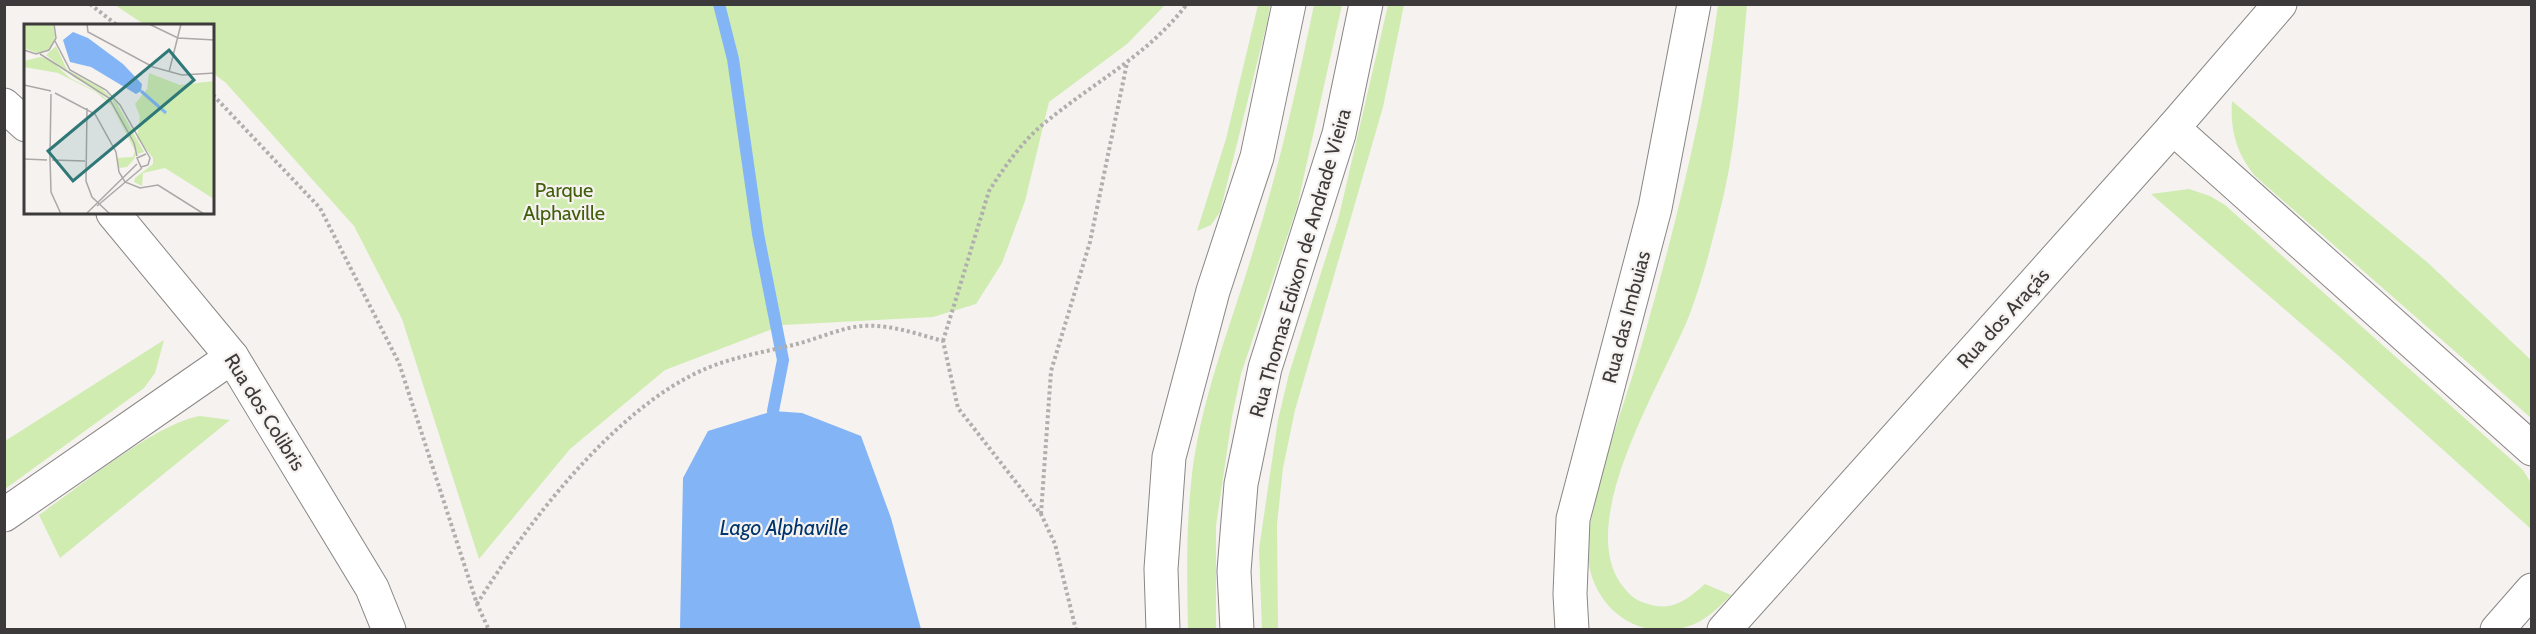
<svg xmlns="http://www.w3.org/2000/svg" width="2536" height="634" viewBox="0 0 2536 634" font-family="Cabin,sans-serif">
<rect width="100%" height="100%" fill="#f5f2f0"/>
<g fill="#d0ecb1">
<path d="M115 5H1165L1127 44 1049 102 1025 201 1002 263 976 304 933 317 783 325 665 370 570 449 479 559 402 319 354 226 226 83 213 73V26L145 25Z"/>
<path d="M1258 5H1270L1267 23 1220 212 1211 225 1197 231 1226 139Z"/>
<path d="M1314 5H1342L1297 207 1241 374 1232 417 1216 526V629H1188C1187 581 1186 532 1191 484 1199 402 1231 326 1254 248 1279 168 1297 87 1314 5Z"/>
<path d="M1388 5H1404L1383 107 1295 410 1283 468 1277 524 1278 629H1262L1259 549 1278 420 1289 374 1339 216Z"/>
<path d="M1718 5H1747C1741 67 1738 132 1724 194 1714 234 1704 277 1689 316 1663 381 1575 519 1621 584 1628 593 1634 600 1645 603 1671 613 1687 600 1705 584L1731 595C1706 621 1689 633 1652 629 1616 625 1590 591 1588 556 1586 539 1591 520 1595 503 1607 446 1629 392 1644 337 1675 227 1703 117 1718 5Z"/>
<path d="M2232 101 2427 262 2531 360V418L2255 176C2236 153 2230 130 2232 101Z"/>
<path d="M2189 189 2210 196 2225 205 2523 470 2531 483V529L2341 358 2151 194Z"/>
<path d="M164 340 155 373 144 388 5 489V441Z"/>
<path d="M200 416 230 420 60 558 39 515C80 487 154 424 200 416Z"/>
</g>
<path fill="#83b5f6" d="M773 411 802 413 861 436 891 518 921 629H680L683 478 708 431Z"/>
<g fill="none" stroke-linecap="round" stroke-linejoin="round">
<path stroke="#83b5f6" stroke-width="12" d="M719 4 733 59 758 234 783 360 773 411"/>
<g stroke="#898685" stroke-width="35">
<g id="minor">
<path d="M4 105 26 125"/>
<path d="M2173 128 2532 449"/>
<path d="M113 213 232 357 372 588 389 630"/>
<path d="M4 515 232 357"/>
<path d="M1163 630 1161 569 1169 457 1213 291 1257 157 1289 4"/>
<path d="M1237 630 1234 571 1241 484 1265 368 1339 134 1366 4"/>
<path d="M1572 630 1570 594 1573 519 1655 208 1694 4"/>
<path d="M1724 630 2173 128 2280 4"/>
<path d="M2497 630 2532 590"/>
</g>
</g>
<g stroke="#b1afad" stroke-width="4" stroke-dasharray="3 3" stroke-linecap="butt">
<path d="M90 4 118 26"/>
<path d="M213 95 320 208 399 363 477 604 489 630"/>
<path d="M943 341 989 191C1005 166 1023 140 1047 121 1095 82 1149 54 1187 4"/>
<path d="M1041 514 1051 371 1090 242 1127 63"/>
<path d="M477 604C527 523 616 407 705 369 733 357 764 352 793 345 814 340 833 331 854 327 884 322 914 333 943 341L958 408 1041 514 1055 544 1076 630"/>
</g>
<use href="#minor" stroke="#fff" stroke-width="33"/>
</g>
<g text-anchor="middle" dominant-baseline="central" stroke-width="4.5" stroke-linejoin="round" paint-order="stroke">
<g font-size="20" fill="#415e0c" stroke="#f5f2f0">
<text x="564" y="190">Parque<tspan x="564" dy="23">Alphaville</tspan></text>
</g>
<g font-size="20" fill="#3c3a3a" stroke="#f5f2f0">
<text transform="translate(1300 263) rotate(-74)">Rua Thomas Edixon de Andrade Vieira</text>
<text transform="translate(1626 317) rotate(-75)">Rua das Imbuias</text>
<text transform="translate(2003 318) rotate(-48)">Rua dos Araçás</text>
<text transform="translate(265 412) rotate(58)">Rua dos Colibris</text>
</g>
<g font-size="21" font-style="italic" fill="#01356d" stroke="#f5f2f0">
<text x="784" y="527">Lago Alphaville</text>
</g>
</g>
<g transform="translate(24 24)">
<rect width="190" height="190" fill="#f5f2f0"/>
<path d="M0 0H29L31 13 25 25 13 29 0 24ZM32 22 43 46 78 65 92 78 120 128 114 130 87 74 51 54 22 31ZM16 33 25 35 46 54 74 68 88 80 109 120 112 130 110 135 103 143 95 144 93 134 109 133 111 127 88 82 72 68 34 49 0 43V37ZM125 49 156 61 190 57V175L141 144 119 149 118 162 110 158 111 154 129 140V134L113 114 116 93 111 80 123 65Z" fill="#d0ecb1"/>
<path d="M49 8 64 14 99 40 118 60 117 67 112 70 67 43 46 38 39 16Z" fill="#83b5f6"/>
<path fill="none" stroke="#83b5f6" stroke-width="3" d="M117 67 142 89"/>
<path fill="none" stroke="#aba8a7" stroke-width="1.5" d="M63 0 64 8 129 43 158 51 191 49M125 0 154 14 191 16M31 17 46 46 82 66 96 81 126 134 124 141 117 143 113 134 122 130M0 26 12 30 25 26 32 14 30 0M16 30 85 74 110 119 113 132M145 48 157 0M0 61 27 67M31 69 71 90 92 128 95 148 101 158 116 164 134 161 180 190M63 84 62 157 68 173 86 190M26 133 27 70M0 135 23 136M28 136 61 137M26 138V133L27 168 37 190M73 182 118 144M62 190 113 140"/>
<path fill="#2f7878" fill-opacity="0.15" stroke="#2f7878" stroke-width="3" d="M145 26 170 56 49 157 24 127Z"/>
<rect width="190" height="190" fill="none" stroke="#3c3a3a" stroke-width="3"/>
</g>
<rect width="2536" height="634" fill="none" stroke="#3c3a3a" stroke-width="12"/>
</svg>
